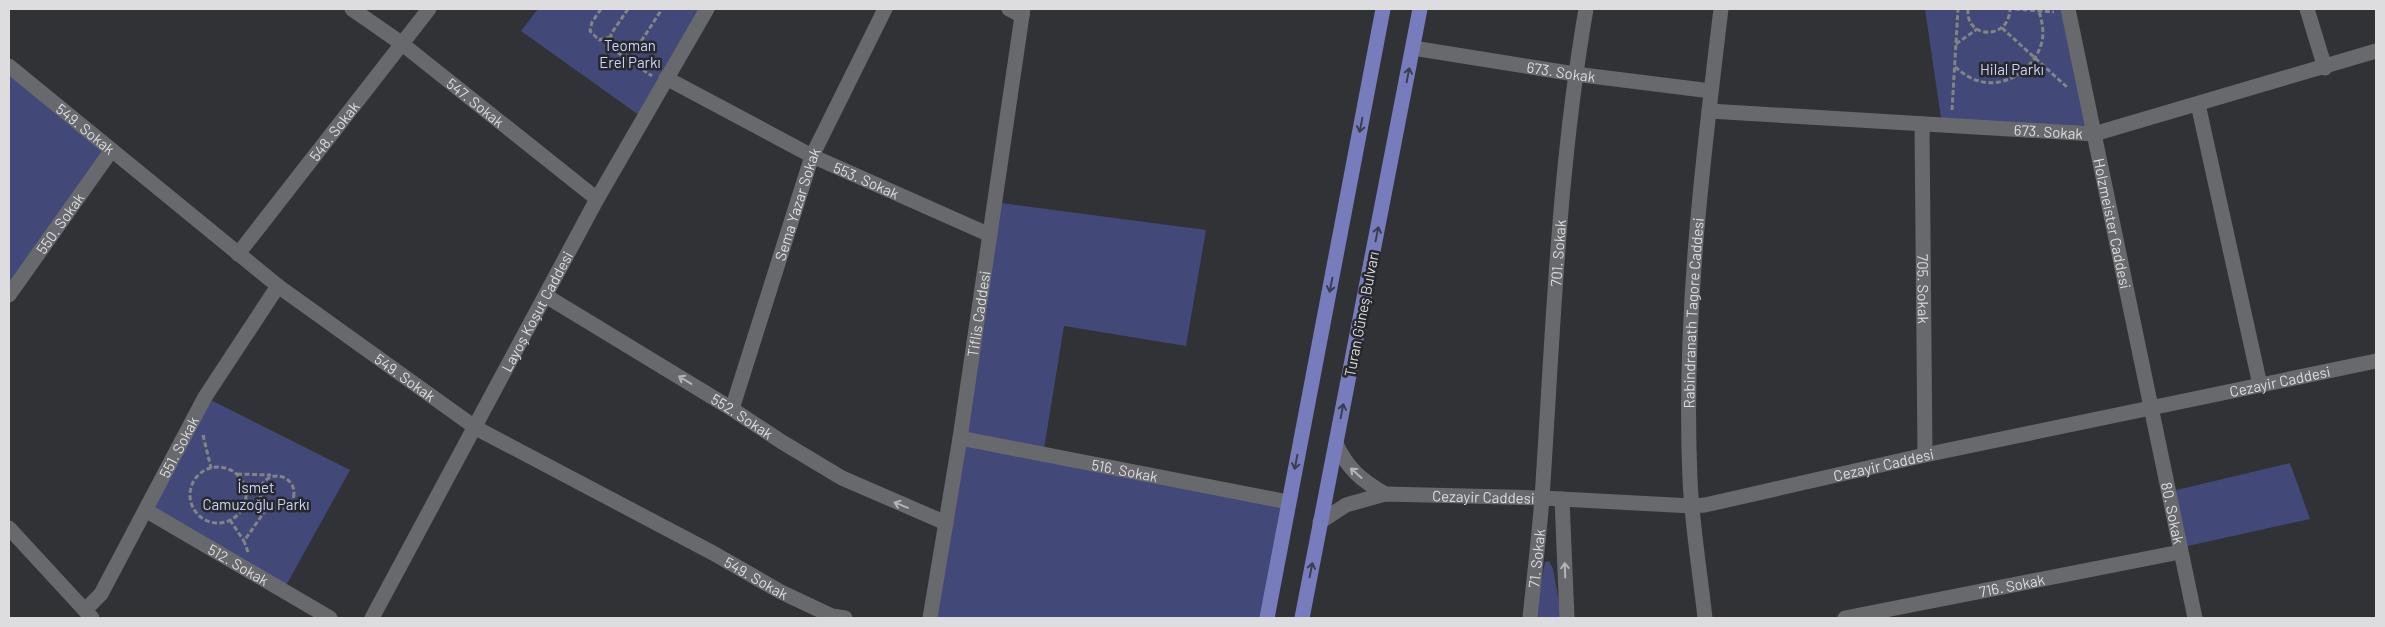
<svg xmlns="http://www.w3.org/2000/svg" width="2385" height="627" viewBox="0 0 2385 627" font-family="Barlow,sans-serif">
<rect width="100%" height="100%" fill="#313235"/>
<g fill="#424877">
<path d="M538 9H707L643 118 521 31Z"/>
<path d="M1925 9H2068L2094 134 1942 125Z"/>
<path d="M9 66 111 151 9 293Z"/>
<path d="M994 202 1206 230 1186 346 1064 326 1043 455 1288 502 1267 618H930Z"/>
<path d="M205 397 350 470 283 591 147 511Z"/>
<path d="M2290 463 2310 519 2179 548 2168 492Z"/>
<path d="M1549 561 1553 569 1562 618H1534L1545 562Z"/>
</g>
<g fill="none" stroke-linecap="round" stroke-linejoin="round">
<g stroke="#838486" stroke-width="3" stroke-dasharray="5 2.5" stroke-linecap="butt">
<path d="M601 9 592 22 590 31 599 40 610 37"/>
<path d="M628 9 611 34V48L652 76"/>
<path d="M1968 9C1965 39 2009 41 2010 9"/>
<path d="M2015 9 2054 12"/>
<path d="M2002 28 2068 88"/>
<path d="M1956 44 1977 29"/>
<path d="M629 60 662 9"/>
<path d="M1955 67C1960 71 1965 75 1971 78 1999 92 2032 73 2041 45 2045 33 2042 22 2039 11"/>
<path d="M1952 110 1958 9"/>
<path d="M203 435 211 468"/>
<circle cx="218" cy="495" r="28"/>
<path d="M237 474 271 475"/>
<circle cx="277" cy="493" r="17"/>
<path d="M230 520 244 541"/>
<path d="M248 552 244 541 267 508"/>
</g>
<g stroke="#68696c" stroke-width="15">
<path id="s1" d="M352 9 401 43 597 199"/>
<path d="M1009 9 1022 16"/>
<path id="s2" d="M2068 9 2195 618"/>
<path d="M2307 9 2325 68"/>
<path id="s3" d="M1413 48 1575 74 1711 91"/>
<path id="s4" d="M9 66 278 286 476 428 713 553 781 592 832 616 845 618"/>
<path id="s5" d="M666 78 812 156 990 235"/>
<path d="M2198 104 2260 385"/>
<path id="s6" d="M1709 111 2094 134 2376 51"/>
<path id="s7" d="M1922 124 1925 455"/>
<path id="s8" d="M238 254 429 9"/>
<path id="s9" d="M9 295 111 151"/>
<path id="s10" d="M546 296 732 409 782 442 842 478 946 523"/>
<path id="s11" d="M732 409 812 156 885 9"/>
<path id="s12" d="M960 438 1288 502"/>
<path d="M1562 499 1567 618"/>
<path id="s13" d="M147 511 330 618"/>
<path id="s14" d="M85 610 101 594 205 397 278 286"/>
<path id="s15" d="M372 618 597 199 707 9"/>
<path id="s16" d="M1530 618C1534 578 1539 538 1542 498 1553 334 1558 171 1586 9"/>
<path id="s17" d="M1845 618 2180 552"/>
</g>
<g stroke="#68696c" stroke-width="15">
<path d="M1336 444C1348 469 1361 480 1385 494"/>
<path id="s18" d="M1320 522 1346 505 1385 494 1542 498 1692 506 1705 505 1925 455 2376 361"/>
<path id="s19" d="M930 618 960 438 1023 9"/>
</g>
<g stroke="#68696c" stroke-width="15">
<path d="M9 528 92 618"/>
<path id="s20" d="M1705 618C1700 572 1692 526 1690 479 1683 322 1702 165 1721 9"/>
</g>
<g stroke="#777dbc" stroke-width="15">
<path d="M1267 618 1383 9"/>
<path d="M1302 618 1420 9"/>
</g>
</g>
<defs><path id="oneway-shaft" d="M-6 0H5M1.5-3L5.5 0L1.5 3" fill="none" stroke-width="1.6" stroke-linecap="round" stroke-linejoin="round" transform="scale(1.25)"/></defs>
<g stroke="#3b3d4f">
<use href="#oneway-shaft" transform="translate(1408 75) rotate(-79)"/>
<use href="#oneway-shaft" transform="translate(1361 125) rotate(101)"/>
<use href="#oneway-shaft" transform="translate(1377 234) rotate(-79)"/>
<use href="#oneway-shaft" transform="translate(1331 285) rotate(101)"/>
<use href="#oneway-shaft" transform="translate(1342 411) rotate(-79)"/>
<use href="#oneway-shaft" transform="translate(1296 462) rotate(101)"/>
<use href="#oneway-shaft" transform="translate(1311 570) rotate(-79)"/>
</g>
<g stroke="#b4b4b7">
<use href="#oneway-shaft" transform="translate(685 380) rotate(-149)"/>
<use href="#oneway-shaft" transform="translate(1356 473) rotate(-138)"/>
<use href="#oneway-shaft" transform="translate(901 505) rotate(-158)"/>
<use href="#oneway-shaft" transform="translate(1565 570) rotate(-92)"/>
</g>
<g text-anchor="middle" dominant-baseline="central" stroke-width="5" stroke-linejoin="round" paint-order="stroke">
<g font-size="15" fill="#cbd2fb" stroke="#27282b">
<text x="630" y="45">Teoman<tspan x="630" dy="17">Erel Parkı</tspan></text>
<text x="2012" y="69">Hilal Parkı</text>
<text x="256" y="487">İsmet<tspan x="256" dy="17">Camuzoğlu Parkı</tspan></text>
</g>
<g font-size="15" fill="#dddddf" stroke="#27282b">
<text stroke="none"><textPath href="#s3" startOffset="150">673. Sokak</textPath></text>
<text stroke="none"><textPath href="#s1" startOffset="155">547. Sokak</textPath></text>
<text stroke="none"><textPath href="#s4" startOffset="99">549. Sokak</textPath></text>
<text stroke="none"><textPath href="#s8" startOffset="156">548. Sokak</textPath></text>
<text stroke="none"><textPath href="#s6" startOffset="340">673. Sokak</textPath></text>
<text stroke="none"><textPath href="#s5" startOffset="225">553. Sokak</textPath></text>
<text stroke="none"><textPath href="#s11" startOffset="215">Sema Yazar Sokak</textPath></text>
<text stroke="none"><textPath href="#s9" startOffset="88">550. Sokak</textPath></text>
<text stroke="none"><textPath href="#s2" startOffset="219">Holzmeister Caddesi</textPath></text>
<text stroke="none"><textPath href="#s16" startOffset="366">701. Sokak</textPath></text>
<text stroke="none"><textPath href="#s7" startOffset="165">705. Sokak</textPath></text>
<text stroke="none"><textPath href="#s15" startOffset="348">Layoş Koşut Caddesi</textPath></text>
<text stroke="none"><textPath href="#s20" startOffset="306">Rabindranath Tagore Caddesi</textPath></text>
<text stroke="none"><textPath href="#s19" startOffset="308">Tiflis Caddesi</textPath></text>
<text transform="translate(1361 314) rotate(-79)">Turan Güneş Bulvarı</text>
<text stroke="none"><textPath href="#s4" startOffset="504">549. Sokak</textPath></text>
<text stroke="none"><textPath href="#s18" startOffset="980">Cezayir Caddesi</textPath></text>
<text stroke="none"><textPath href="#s10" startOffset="230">552. Sokak</textPath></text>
<text stroke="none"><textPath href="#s14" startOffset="189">551. Sokak</textPath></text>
<text stroke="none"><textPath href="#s18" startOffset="575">Cezayir Caddesi</textPath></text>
<text stroke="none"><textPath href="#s12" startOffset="168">516. Sokak</textPath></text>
<text stroke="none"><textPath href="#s18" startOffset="170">Cezayir Caddesi</textPath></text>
<text stroke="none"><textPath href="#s2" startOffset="515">80. Sokak</textPath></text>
<text stroke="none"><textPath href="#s16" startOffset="60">71. Sokak</textPath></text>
<text stroke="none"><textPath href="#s13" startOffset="106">512. Sokak</textPath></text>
<text stroke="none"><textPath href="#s4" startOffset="909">549. Sokak</textPath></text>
<text stroke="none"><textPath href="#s17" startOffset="170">716. Sokak</textPath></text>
</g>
</g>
<rect width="2385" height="627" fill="none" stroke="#dddddf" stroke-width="20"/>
</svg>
